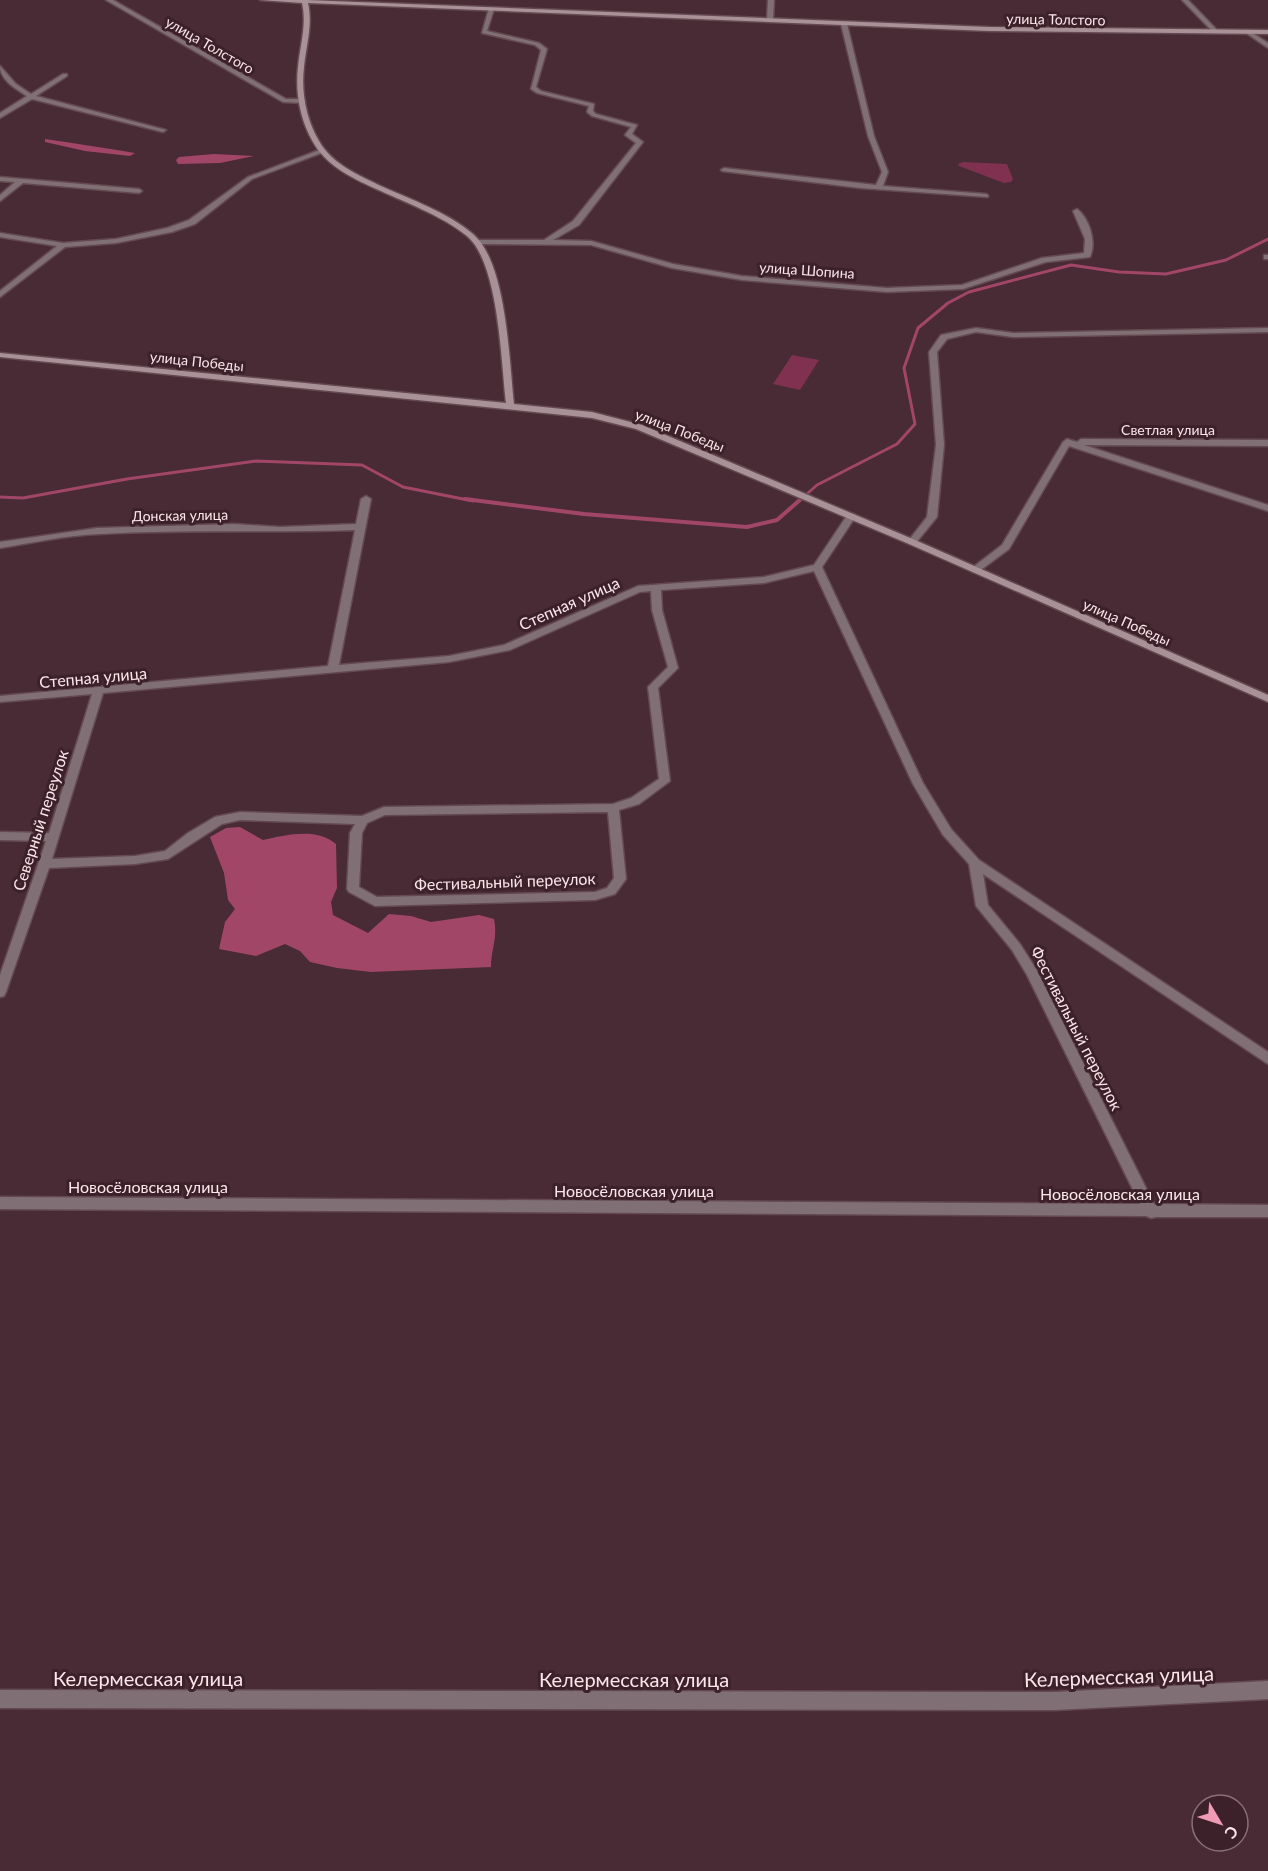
<svg xmlns="http://www.w3.org/2000/svg" width="1268" height="1871" viewBox="0 0 1268 1871" font-family="Lato,sans-serif">
<rect width="100%" height="100%" fill="#482b34"/>
<g fill="#7f314f">
<path d="M963 162 1007 164 1013 179 1011 182 1004 183 959 166 958 164Z"/>
<path d="M792 355 819 360 800 390 773 384Z"/>
</g>
<g fill="#a24668">
<path d="M45 139C74 143 105 148 135 153L130 156 85 151 45 142Z"/>
<path d="M214 154 254 156 220 163 178 164 176 160 179 157Z"/>
<path d="M240 827 263 840C285 835 317 827 336 844L337 888 331 902 333 915 368 933 389 914 411 916 431 922 479 915 494 919C498 939 491 948 491 967L371 972 337 968 310 962 300 951 285 944 256 956 219 949 225 922 235 909 228 900 224 873 210 837 226 828Z"/>
</g>
<g fill="none" stroke-linecap="round" stroke-linejoin="round">
<g stroke="#a24668" stroke-width="3">
<path d="M0 497 23 498 127 479 256 461 362 465 403 487 473 501"/>
<path d="M799 501 817 485 897 444 915 424 904 368 918 328 948 303 969 292 1071 265 1119 272 1166 274 1226 260 1268 239"/>
</g>
<path stroke="#a24668" stroke-width="4" d="M465 499 584 514 747 527 777 520 801 499"/>
<g stroke="#644951" stroke-width="3">
<g id="street">
<path d="M106 0H113L286 99H302L305 101 302 103 283 102Z"/>
<path d="M768 0H774L773 20 770 22 767 20Z"/>
<path d="M1182 0H1188L1218 31V33H1214Z"/>
<path d="M489 8 494 9 487 31 539 43 547 49 536 87 541 91 594 104 593 111 596 114 637 125 632 134 643 142 579 225 553 240 591 241 673 264 742 276 887 288 962 285 1042 258 1084 253 1085 239 1073 211 1077 209C1089 218 1097 242 1090 257L1046 262 963 289 887 292 742 280 672 268 591 245 475 244 474 242 478 240H544L573 221 636 143 625 135 631 127 592 116 587 112 589 106 537 93 531 89 541 50 535 45 482 33Z"/>
<path d="M844 22 847 24 874 136 888 172 883 186 986 194 988 195V197L860 188 722 171 721 170 724 168 876 185 882 172 868 136 841 24Z"/>
<path d="M1248 30 1268 43V48L1246 33Z"/>
<path d="M0 66 16 84 31 94 63 74H67V76L36 96 166 130 163 132 32 99 0 118V113L27 96C16 89 0 80 0 66Z"/>
<path d="M322 149 325 151 324 152 252 179 195 224 172 232 116 243 65 247 0 297V291L57 246 0 237V233L63 243 116 239 167 228 189 220 248 177Z"/>
<path d="M0 177 139 189 142 191 139 193 23 183 0 201V195L15 182 0 181Z"/>
<rect x="1264" y="255" width="4" height="4"/>
<path d="M976 328 1013 333 1268 328V332L1013 337 976 332 947 339 937 352 944 445 937 517 915 544H909V540L927 517 936 445 929 352 941 335Z"/>
<path d="M1067 439 1077 442 1081 439 1268 440V446L1084 445 1268 505V511L1069 446 1009 549 978 572H972V568L1002 545 1063 442Z"/>
<path d="M366 496 371 499 339 665 449 656 504 645 638 586 764 577 814 565 848 514H854L856 516 822 567 923 783 951 829 979 860 1268 1052V1064L983 874 988 905 1020 944 1036 969 1154 1204 1268 1205V1217H1156L1151 1218 1146 1216 0 1209V1197L1140 1204 1027 975 1012 950 976 906 969 864 943 835 913 784 814 571 764 583 661 590 662 610 678 668 658 688 670 781 639 804 619 810 626 879 615 894 595 900 375 906 349 892 347 889 350 833 355 824 240 820 222 824 168 859 135 864 49 868 6 992 4 996 0 997V975L46 841 0 840V832L49 833 92 694 0 702V696L328 666 355 530C270 533 185 529 100 534 66 535 33 543 0 548V542L97 528 234 524 280 527 356 524 361 499ZM651 591 652 610 668 667 648 687 659 779 631 798 613 804 384 807 362 816 240 812 215 817 188 833 165 851 135 856 52 859 103 693 449 662 510 650 640 592ZM608 812 614 878 607 888 595 892 377 897 359 887 362 833 367 823 385 815Z"/>
<path d="M1268 1681V1699L1055 1710 0 1708V1690L1055 1692Z"/>
</g>
</g>
<g stroke="#644951" stroke-width="3">
<path id="secondary" d="M260 0H307L989 27 1268 30V34L989 31 308 3C313 25 306 46 304 67 301 92 306 119 319 141 332 164 358 175 381 186 410 199 449 213 473 234 507 263 509 361 514 404L592 412 642 425 915 540 1268 695V702L909 544 636 429 592 418 0 357V353L506 403C501 362 499 263 467 236 441 215 404 202 374 188 350 177 326 165 313 142 300 120 295 92 298 67 300 45 307 25 302 3Z"/>
</g>
<use href="#street" fill="#807075" fill-rule="evenodd"/>
<use href="#secondary" fill="#a99198" fill-rule="evenodd"/>
</g>
<g text-anchor="middle" dominant-baseline="central" stroke-width="6" stroke-linejoin="round" paint-order="stroke">
<g font-size="14" fill="#fae6eb" stroke="#3d212a">
<text transform="translate(1056 19) rotate(1)">улица Толстого</text>
<text transform="translate(210 45) rotate(30)">улица Толстого</text>
<text transform="translate(807 270) rotate(4)">улица Шопина</text>
<text transform="translate(197 361) rotate(6)">улица Победы</text>
<text x="1168" y="429">Светлая улица</text>
<text transform="translate(680 430) rotate(21)">улица Победы</text>
<text transform="translate(180 515) rotate(-1)">Донская улица</text>
<text transform="translate(1127 622) rotate(24)">улица Победы</text>
</g>
<g font-size="16" fill="#fae6eb" stroke="#3d212a">
<text transform="translate(569 603) rotate(-24)">Степная улица</text>
<text transform="translate(93 677) rotate(-5)">Степная улица</text>
<text transform="translate(40 820) rotate(-72)">Северный переулок</text>
<text transform="translate(505 881) rotate(-2)">Фестивальный переулок</text>
<text transform="translate(1077 1028) rotate(63)">Фестивальный переулок</text>
<text x="148" y="1186">Новосёловская улица</text>
<text x="634" y="1190">Новосёловская улица</text>
<text x="1120" y="1193">Новосёловская улица</text>
</g>
<g font-size="20" fill="#fae6eb" stroke="#3d212a">
<text transform="translate(1119 1676) rotate(-2)">Келермесская улица</text>
<text x="148" y="1678">Келермесская улица</text>
<text x="634" y="1679">Келермесская улица</text>
</g>
</g>
<g transform="translate(1220 1823) rotate(129)"><circle r="28" fill="#3d212a" stroke="#897077" stroke-width="1.5"/>
<path d="M0-4.5L10 22L0 15L-10 22Z" fill="#f09ab5"/>
<text y="-9" font-size="16" font-weight="bold" text-anchor="middle" fill="#fae6eb">С</text>
</g>
</svg>
